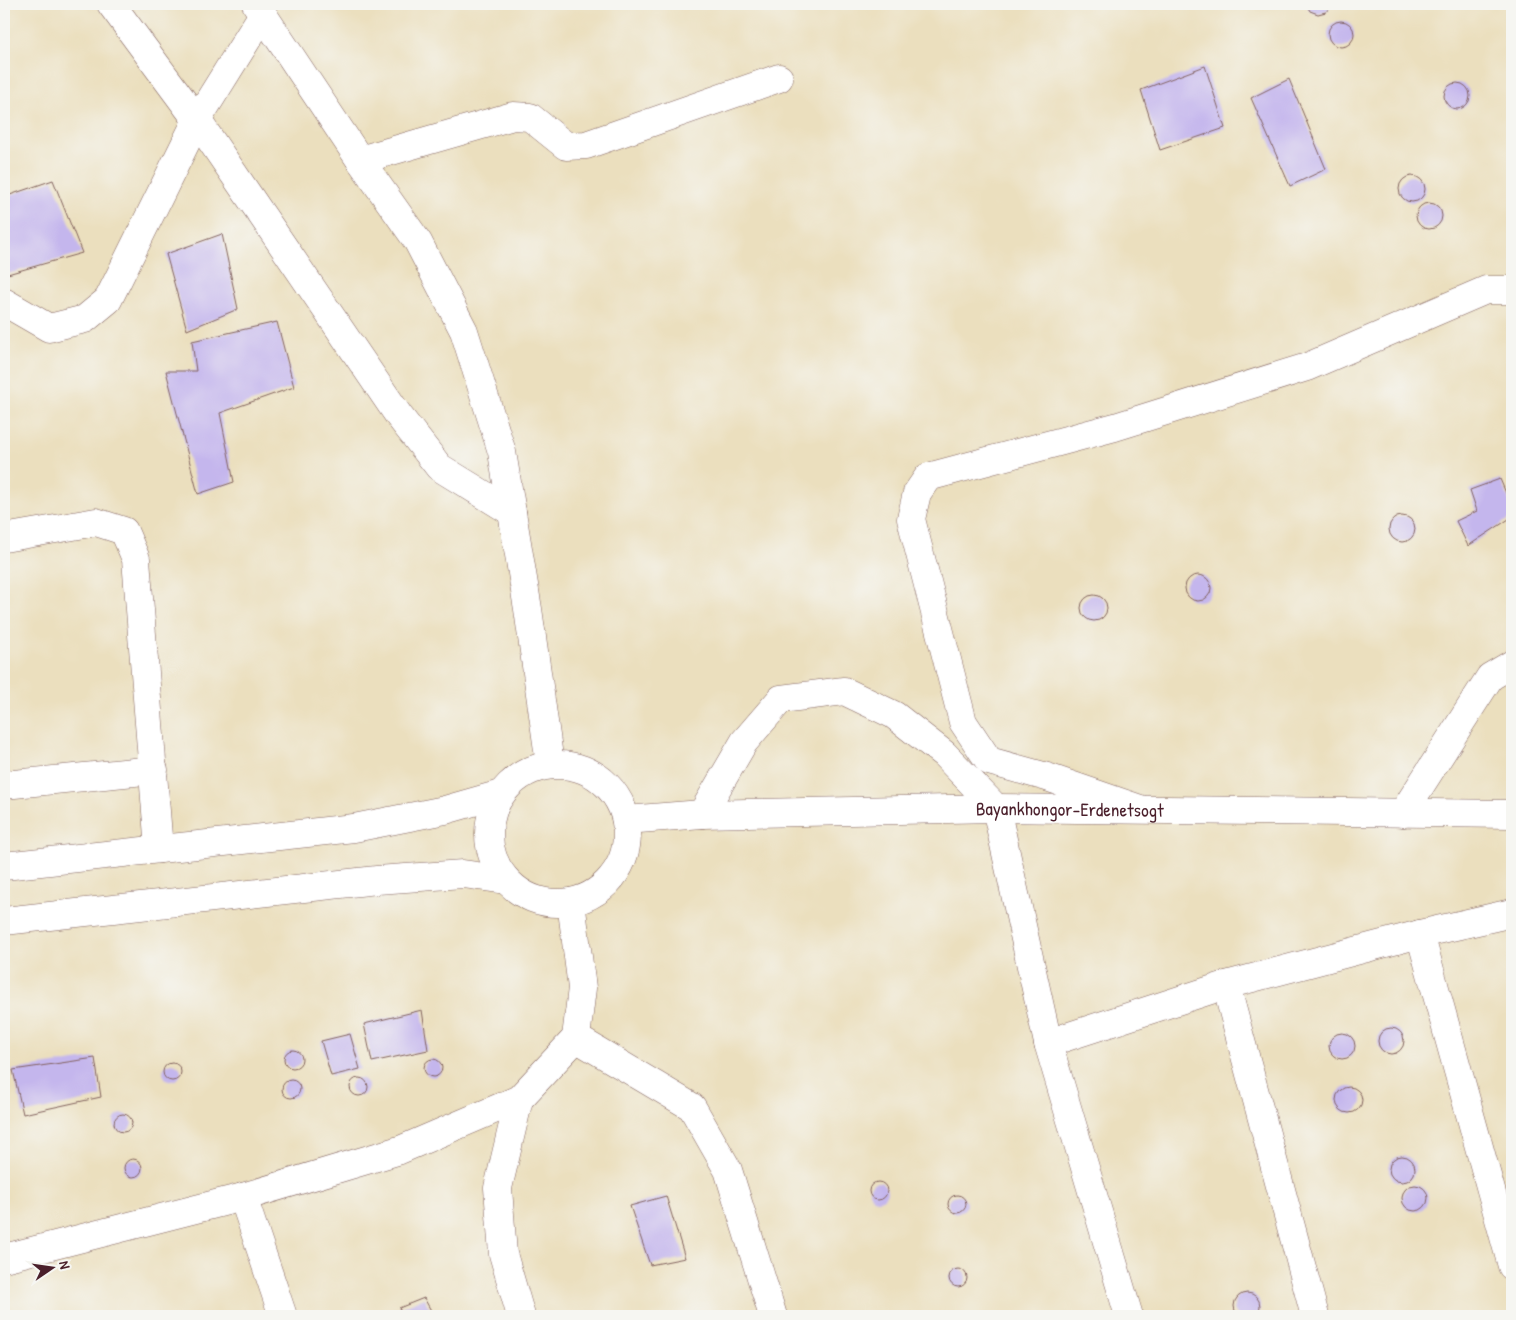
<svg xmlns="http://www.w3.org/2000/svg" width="1516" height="1320" viewBox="0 0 1516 1320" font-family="'Patrick Hand',sans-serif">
<rect width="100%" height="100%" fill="#f6f6f2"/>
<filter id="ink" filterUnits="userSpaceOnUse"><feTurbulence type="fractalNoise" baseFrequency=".02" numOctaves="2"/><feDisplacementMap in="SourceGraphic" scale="10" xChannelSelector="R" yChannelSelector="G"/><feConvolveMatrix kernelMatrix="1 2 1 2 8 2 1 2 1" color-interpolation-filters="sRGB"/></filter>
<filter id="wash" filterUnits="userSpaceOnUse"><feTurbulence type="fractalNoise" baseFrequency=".0096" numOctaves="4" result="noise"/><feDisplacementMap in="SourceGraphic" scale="20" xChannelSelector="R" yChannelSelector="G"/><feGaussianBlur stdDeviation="1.12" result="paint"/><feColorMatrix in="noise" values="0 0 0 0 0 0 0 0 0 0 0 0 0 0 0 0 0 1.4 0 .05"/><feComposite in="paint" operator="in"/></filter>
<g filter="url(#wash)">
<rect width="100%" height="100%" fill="#ebdfbe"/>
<g id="blocks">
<g fill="#c4b6ed">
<path d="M1306 4H1332L1326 12 1318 14 1310 11Z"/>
<circle cx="1341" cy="34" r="13"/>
<path d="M1205 66 1225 128 1160 150 1141 90Z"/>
<path d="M1289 79 1326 169 1290 186 1251 98Z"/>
<circle cx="1457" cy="96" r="13"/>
<circle cx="1412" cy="189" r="13"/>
<path d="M53 180 82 253 4 275V197Z"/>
<circle cx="1429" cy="216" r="13"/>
<path d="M222 234 238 309 187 330 166 254Z"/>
<path d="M277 322 294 387 220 413 234 482 198 494 166 371H196L192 341Z"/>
<path d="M1500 479 1512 507V517L1468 546 1456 521 1477 511 1470 490Z"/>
<circle cx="1402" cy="529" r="13"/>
<circle cx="1198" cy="588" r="13"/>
<circle cx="1094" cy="608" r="13"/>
<path d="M422 1010 428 1050 372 1062 364 1024Z"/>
<circle cx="1391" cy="1041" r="13"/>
<circle cx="1342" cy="1046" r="13"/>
<path d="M350 1034 360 1069 331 1076 321 1041Z"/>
<circle cx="293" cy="1059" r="9"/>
<path d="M95 1058 101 1097 23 1114 13 1070Z"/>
<circle cx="433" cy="1068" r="9"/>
<circle cx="172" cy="1072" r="9"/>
<circle cx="359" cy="1087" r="9"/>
<circle cx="291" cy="1089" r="9"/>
<circle cx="1349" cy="1100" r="13"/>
<circle cx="123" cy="1123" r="9"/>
<circle cx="1402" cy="1169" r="13"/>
<circle cx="133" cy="1168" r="9"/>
<circle cx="878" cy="1191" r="9"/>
<circle cx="1415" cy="1198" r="13"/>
<circle cx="957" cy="1204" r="9"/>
<path d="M666 1196 685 1258 650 1265 630 1206Z"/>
<circle cx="958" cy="1278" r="9"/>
<circle cx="1247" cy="1306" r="13"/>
<path d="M424 1298 434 1316H403L399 1308Z"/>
</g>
</g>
</g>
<g filter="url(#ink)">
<use href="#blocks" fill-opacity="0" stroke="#82625e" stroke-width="1"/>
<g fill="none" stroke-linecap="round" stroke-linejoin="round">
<g stroke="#82625e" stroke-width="29">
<g id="minor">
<path d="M111 4 197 120 399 416 439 467 512 512"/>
<path d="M256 4 360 160 418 242 464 331 502 452 528 609 550 764"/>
<path d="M360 160 513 116 530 117 566 146 586 145 779 78"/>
<path d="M4 302 49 328 85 319 108 300 197 120 263 14"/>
<path d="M4 538 96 522 124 531 136 559 159 849"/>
<circle cx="558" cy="834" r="69"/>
<path d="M4 785 154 770"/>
<path d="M1140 809 1047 777 989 761 963 722 911 519 917 493 928 477 1115 427 1307 367 1486 290H1512"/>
<path d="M1403 813 1490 677 1512 664"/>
<path d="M702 814 744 742 781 699 844 691 894 715 944 754 996 808 1048 1043 1129 1316"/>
<path id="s1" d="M626 820 702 814 996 808 1512 814"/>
<path d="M1420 934 1512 1266"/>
<path d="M1226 985 1315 1316"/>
<path d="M576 1038 692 1107 728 1170 773 1316"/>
<path d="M1048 1043 1226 985 1420 934 1512 913"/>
<path d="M519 1099 498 1188 503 1254 521 1316"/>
<path d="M243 1197 283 1316"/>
<path d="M4 1258 243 1197 400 1150 519 1099 576 1038 582 988 571 902"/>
</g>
</g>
<g stroke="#82625e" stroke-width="29">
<g id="major">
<path d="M4 866 354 828 445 810 501 794"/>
<path d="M4 921 377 880 463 874 506 880"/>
</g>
</g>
<use href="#minor" stroke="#fff" stroke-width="28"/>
<use href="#major" stroke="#fff" stroke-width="28"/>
</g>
</g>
<g text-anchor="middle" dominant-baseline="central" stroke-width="5" stroke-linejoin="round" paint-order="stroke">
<g font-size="19" fill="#4a1f2b" stroke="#f6f6f2">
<text stroke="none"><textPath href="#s1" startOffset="444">Bayankhongor-Erdenetsogt</textPath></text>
</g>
</g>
<rect width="1516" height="1320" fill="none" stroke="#f6f6f2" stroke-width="20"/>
<g transform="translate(52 1268) rotate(77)" stroke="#f6f6f2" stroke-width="4" paint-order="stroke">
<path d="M0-4L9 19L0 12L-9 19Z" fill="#4a1f2b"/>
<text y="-8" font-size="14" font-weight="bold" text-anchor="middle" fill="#4a1f2b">N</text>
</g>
</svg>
